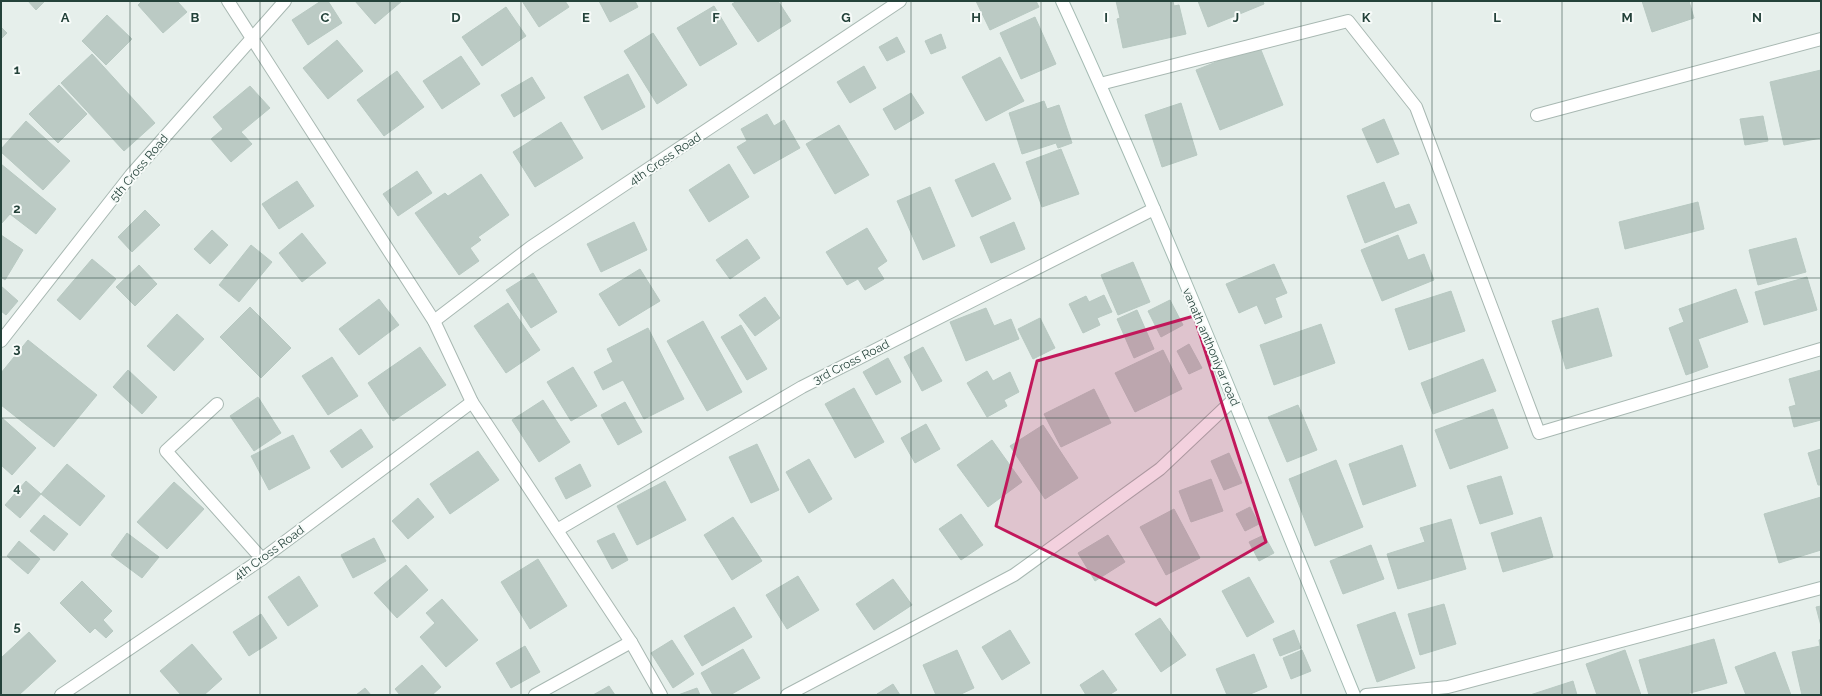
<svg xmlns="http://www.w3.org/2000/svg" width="1822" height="696" viewBox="0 0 1822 696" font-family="Raleway,sans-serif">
<rect width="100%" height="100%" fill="#e6efeb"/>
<g fill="#bbcac4" stroke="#b8c9c2">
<path d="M28 1H45L36 10Z"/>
<path d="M142 1H177L187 12 163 33 138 5Z"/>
<path d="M321 1H328L342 23 308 45 292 20Z"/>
<path d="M355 1H402L375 24Z"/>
<path d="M522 1H565L569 7 539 27Z"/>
<path d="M599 1H635L638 7 610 22Z"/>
<path d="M737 1H778L791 21 758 42 732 4Z"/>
<path d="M976 1H1036L1039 7 990 30Z"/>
<path d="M1116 1H1173L1174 6 1179 5 1186 34 1123 48 1117 19 1120 18Z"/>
<path d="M1198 1H1263L1264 4 1208 27Z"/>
<path d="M1642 1H1689L1694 18 1652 32Z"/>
<path d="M714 6 737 44 700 66 677 28Z"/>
<path d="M506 7 526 36 482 66 462 37Z"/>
<path d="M107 15 132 39 106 65 82 41Z"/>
<path d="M1035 17 1056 64 1021 79 1000 33Z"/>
<path d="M1 27 7 33 1 39Z"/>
<path d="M653 33 687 85 657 104 624 51Z"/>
<path d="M941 34 946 48 931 54 925 41Z"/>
<path d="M897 37 905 52 887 61 879 47Z"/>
<path d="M337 40 363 71 328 99 303 68Z"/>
<path d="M1259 45 1283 105 1220 130 1196 70Z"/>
<path d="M92 54 155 123 124 151 61 83Z"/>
<path d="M461 56 480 84 442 109 423 81Z"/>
<path d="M1000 57 1024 101 986 121 962 77Z"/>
<path d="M864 66 876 88 850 103 837 82Z"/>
<path d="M1821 70V138L1784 145 1770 82Z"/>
<path d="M397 71 424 107 384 136 357 100Z"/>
<path d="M628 74 645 107 602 130 584 97Z"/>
<path d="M532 77 545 98 514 117 501 95Z"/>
<path d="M59 85 87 114 58 143 29 114Z"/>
<path d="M250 86 270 108 241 132 252 144 231 162 211 139 223 129 213 117Z"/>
<path d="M911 93 924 113 895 130 883 109Z"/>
<path d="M1044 101 1047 109 1059 105 1072 143 1058 148 1056 143 1022 154 1009 113Z"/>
<path d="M1181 103 1197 155 1162 167 1145 115Z"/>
<path d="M767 114 774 126 784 120 800 148 754 174 737 147 747 141 741 129Z"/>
<path d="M1763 116 1768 141 1745 145 1740 119Z"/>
<path d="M1384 119 1399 154 1377 163 1362 129Z"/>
<path d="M26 121 70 161 43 190 1 152V149Z"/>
<path d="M561 122 583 158 535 187 513 152Z"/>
<path d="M839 125 869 175 835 194 806 144Z"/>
<path d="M1061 149 1079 194 1042 207 1026 162Z"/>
<path d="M994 163 1011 199 972 217 955 180Z"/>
<path d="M1 164 56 209 36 234 10 214 1 224Z"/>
<path d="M729 164 749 197 709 222 689 190Z"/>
<path d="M417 171 432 193 398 216 383 194Z"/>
<path d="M481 174 509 215 478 237 481 240 470 248 479 261 459 275 415 213 445 193 448 196Z"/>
<path d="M297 181 314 206 279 229 262 204Z"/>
<path d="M1384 182 1395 209 1409 204 1417 223 1365 243 1347 196Z"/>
<path d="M930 187 955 246 923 260 897 201Z"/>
<path d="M1698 202 1704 229 1625 249 1619 222Z"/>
<path d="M145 210 160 225 132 252 118 237Z"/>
<path d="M634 222 647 250 601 272 587 244Z"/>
<path d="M1014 222 1025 249 991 263 980 237Z"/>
<path d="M867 228 887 261 877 268 884 279 865 290 858 279 847 285 826 252Z"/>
<path d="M212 230 228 245 210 264 194 249Z"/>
<path d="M302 233 326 263 302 282 279 253Z"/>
<path d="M1 235 23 250 5 280 1 277Z"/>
<path d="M1398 235 1408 260 1424 254 1434 280 1382 301 1361 250Z"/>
<path d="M1796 238 1806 272 1758 285 1749 250Z"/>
<path d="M747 239 760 258 730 279 716 260Z"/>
<path d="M251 245 272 262 239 302 219 285Z"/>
<path d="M92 259 116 279 80 320 57 300Z"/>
<path d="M1133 262 1150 302 1118 315 1101 275Z"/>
<path d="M1274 264 1287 293 1275 298 1282 317 1265 324 1257 305 1239 313 1226 284Z"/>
<path d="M139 265 157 284 135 306 116 287Z"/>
<path d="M640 269 660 301 619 326 599 294Z"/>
<path d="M533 273 557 312 531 328 506 290Z"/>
<path d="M1807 277 1817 310 1764 325 1755 292Z"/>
<path d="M1 286 18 301 6 315 1 311Z"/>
<path d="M1736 289 1748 322 1698 339 1708 367 1686 375 1669 328 1684 322 1679 309Z"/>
<path d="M1451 291 1465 331 1409 350 1395 309Z"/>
<path d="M1104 295 1112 312 1097 318 1100 325 1083 333 1069 304 1086 296 1089 302Z"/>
<path d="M765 297 780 318 755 336 739 315Z"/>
<path d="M379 299 399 325 359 355 339 329Z"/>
<path d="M1170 300 1183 325 1161 337 1148 311Z"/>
<path d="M508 303 540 350 506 373 474 326Z"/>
<path d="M250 307 291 348 261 378 220 337Z"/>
<path d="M986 308 994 326 1011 319 1019 339 966 361 950 322Z"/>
<path d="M1598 308 1612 356 1566 369 1552 321Z"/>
<path d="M1137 310 1154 349 1134 358 1117 319Z"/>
<path d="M177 314 204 339 174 371 147 346Z"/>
<path d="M1040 318 1055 348 1033 359 1018 329Z"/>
<path d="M703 321 742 392 707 411 667 341Z"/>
<path d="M1321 324 1335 363 1274 385 1260 345Z"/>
<path d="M741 325 767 369 747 380 721 337Z"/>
<path d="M648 328 684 399 644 419 623 380 603 390 594 372 613 362 607 349Z"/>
<path d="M28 340 97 395 54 447 1 405V373Z"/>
<path d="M1189 344 1202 368 1189 374 1177 351Z"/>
<path d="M420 347 446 385 393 421 368 383Z"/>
<path d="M923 347 942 381 922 391 904 357Z"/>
<path d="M1163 350 1182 389 1135 412 1115 373Z"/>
<path d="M332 357 358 396 328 415 302 376Z"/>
<path d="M888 358 901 382 876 395 863 372Z"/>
<path d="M1483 359 1496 391 1433 414 1421 383Z"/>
<path d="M573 367 597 406 571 421 547 382Z"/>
<path d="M128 370 157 397 142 414 113 387Z"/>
<path d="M1821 370V420L1794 427 1789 407 1796 405 1789 379Z"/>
<path d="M987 371 993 381 1010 372 1019 392 1004 400 1007 406 987 417 967 383Z"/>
<path d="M854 388 884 442 855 458 825 404Z"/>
<path d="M1094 389 1111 423 1061 447 1044 414Z"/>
<path d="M258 397 281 433 254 451 230 416Z"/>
<path d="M543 400 570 442 539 462 512 420Z"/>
<path d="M625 402 642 432 618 445 601 415Z"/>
<path d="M1298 405 1317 450 1287 462 1268 417Z"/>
<path d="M1493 409 1508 448 1450 469 1435 430Z"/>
<path d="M1 417 36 448 12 475 1 465Z"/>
<path d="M926 424 940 449 915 463 901 438Z"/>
<path d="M1043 425 1078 478 1045 499 1010 446Z"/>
<path d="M361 429 373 447 342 468 330 451Z"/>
<path d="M293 435 310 468 269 490 251 456Z"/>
<path d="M992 440 1022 482 988 507 957 465Z"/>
<path d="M757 444 779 490 751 503 729 457Z"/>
<path d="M1402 445 1416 486 1363 505 1349 464Z"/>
<path d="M1821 449V485H1818L1808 453Z"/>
<path d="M478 451 499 480 450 514 430 484Z"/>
<path d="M1229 453 1242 483 1224 490 1211 461Z"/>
<path d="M809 459 832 499 809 513 786 472Z"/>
<path d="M1336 460 1363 527 1315 546 1289 479Z"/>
<path d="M67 464 105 496 80 526 41 494Z"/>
<path d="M580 464 591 486 566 499 555 478Z"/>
<path d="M1501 476 1513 514 1480 524 1467 486Z"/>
<path d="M1211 479 1223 511 1191 522 1179 491Z"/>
<path d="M26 481 41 494 20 518 5 505Z"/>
<path d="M665 481 686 520 637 545 617 506Z"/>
<path d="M174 482 204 509 167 549 137 522Z"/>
<path d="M1821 497V550L1779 563 1764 514Z"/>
<path d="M418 498 434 517 408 539 392 521Z"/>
<path d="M1250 507 1259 524 1245 531 1236 514Z"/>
<path d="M1174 509 1200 558 1166 575 1140 527Z"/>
<path d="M961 514 983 545 961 560 939 529Z"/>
<path d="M44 515 68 534 54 551 30 531Z"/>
<path d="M733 517 762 561 732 580 704 535Z"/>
<path d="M1541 517 1553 557 1503 572 1491 533Z"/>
<path d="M1451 519 1466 569 1398 589 1387 554 1425 542 1420 528Z"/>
<path d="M127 533 159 557 142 578 111 555Z"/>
<path d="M614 533 628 560 612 569 597 541Z"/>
<path d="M1108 535 1125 562 1095 581 1078 553Z"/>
<path d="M1264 535 1274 553 1259 561 1249 542Z"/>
<path d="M374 538 386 561 353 578 341 555Z"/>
<path d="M19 541 40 559 28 574 7 556Z"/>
<path d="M1371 545 1384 579 1343 594 1330 561Z"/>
<path d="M538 559 567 606 530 629 501 582Z"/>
<path d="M406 565 428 590 397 618 374 593Z"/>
<path d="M299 576 318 606 288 626 268 597Z"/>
<path d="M798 576 819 610 787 629 766 595Z"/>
<path d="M1249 577 1274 622 1247 637 1222 591Z"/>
<path d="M893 579 912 605 874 630 856 604Z"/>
<path d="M82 581 112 611 103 620 113 631 106 638 95 628 90 633 60 603Z"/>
<path d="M442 599 478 640 446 667 420 637 435 623 426 613Z"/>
<path d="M1444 604 1456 644 1420 655 1408 614Z"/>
<path d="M1821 606V626L1816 607Z"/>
<path d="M734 607 752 637 702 666 684 636Z"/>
<path d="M1395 612 1415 668 1377 682 1357 625Z"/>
<path d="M261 614 277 638 249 656 233 632Z"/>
<path d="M1160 618 1186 655 1161 672 1135 634Z"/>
<path d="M1010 630 1030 663 1002 680 982 647Z"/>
<path d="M1294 630 1301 648 1280 656 1273 639Z"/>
<path d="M29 632 56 661 19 695H1V658Z"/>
<path d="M1714 639 1727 683 1683 695H1649L1639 660Z"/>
<path d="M1821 639V695H1802L1792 652 1820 646 1819 640Z"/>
<path d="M672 640 694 674 673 688 651 653Z"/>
<path d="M192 644 222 679 204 695H181L160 671Z"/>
<path d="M525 646 540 672 511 688 496 663Z"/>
<path d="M743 649 760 678 730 695H713L701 673Z"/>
<path d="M957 650 974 688 959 695H936L923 665Z"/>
<path d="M1302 650 1311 671 1291 679 1283 658Z"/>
<path d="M1625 650 1641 695H1597L1586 664Z"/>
<path d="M1775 652 1791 695H1746L1735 667Z"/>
<path d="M1254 654 1267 687 1248 695H1227L1216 669Z"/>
<path d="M422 665 441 687 432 695H400L395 689Z"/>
<path d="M1103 670 1117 690 1109 695H1086L1080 685Z"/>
<path d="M1573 681 1577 695H1530Z"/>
<path d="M893 684 900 695H878L877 694Z"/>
<path d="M609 686 615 695H593Z"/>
<path d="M365 688 371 695H356Z"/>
<path d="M697 688 700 695H678Z"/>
</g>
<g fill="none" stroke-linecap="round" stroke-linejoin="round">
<g stroke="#a8b8b2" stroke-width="14">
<g id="lane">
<path d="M1100 84 1348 21 1416 107 1539 433 1821 349"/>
<path d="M1537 115 1821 39"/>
</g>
</g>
<g stroke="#a8b8b2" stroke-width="14">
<g id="street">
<path d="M228 1 434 321 472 402 631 642 661 695"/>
<path d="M434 321 531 247 900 1"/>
<path d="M1 341 131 175 285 1"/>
<path d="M217 404 166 451 262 559"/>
<path d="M557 530 802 387 1154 209"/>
<path d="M61 695 262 559 472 402"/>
<path d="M535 695 631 642"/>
<path d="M787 695 1014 575 1160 469 1233 400"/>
<path d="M1366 695 1448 687 1821 588"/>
</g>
</g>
<g stroke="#a4bbb3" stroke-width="14">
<path id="secondary" d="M1062 1C1167 229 1259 463 1354 695"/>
</g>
<use href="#lane" stroke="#fff" stroke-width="12"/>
<use href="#street" stroke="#fff" stroke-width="12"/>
<use href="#secondary" stroke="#fff" stroke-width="12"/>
</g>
<path fill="#c2185b" fill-opacity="0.2" stroke="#c2185b" stroke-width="3" stroke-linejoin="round" d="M1194 316 1266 542 1156 605 996 526 1037 361Z"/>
<path fill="none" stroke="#24423a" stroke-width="1" stroke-opacity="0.55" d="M130 1V695M260 1V695M390 1V695M521 1V695M651 1V695M781 1V695M911 1V695M1041 1V695M1171 1V695M1301 1V695M1432 1V695M1562 1V695M1692 1V695M1 139H1821M1 278H1821M1 418H1821M1 557H1821"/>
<g text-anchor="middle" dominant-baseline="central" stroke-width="4" stroke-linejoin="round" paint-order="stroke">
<g font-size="12" fill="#24423a" stroke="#f7fbf9">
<text transform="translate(665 159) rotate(-34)">4th Cross Road</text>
<text transform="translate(139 168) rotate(-50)">5th Cross Road</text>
<text transform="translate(1211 347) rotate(67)">vanath anthoniyar road</text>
<text transform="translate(851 362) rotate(-27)">3rd Cross Road</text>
<text transform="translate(269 553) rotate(-36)">4th Cross Road</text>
</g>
</g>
<g font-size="13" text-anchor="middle" font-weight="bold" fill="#24423a" stroke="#f7fbf9" stroke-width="4" stroke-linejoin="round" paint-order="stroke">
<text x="65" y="22">A</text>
<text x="195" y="22">B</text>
<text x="325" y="22">C</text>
<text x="456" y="22">D</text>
<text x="586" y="22">E</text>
<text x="716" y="22">F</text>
<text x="846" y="22">G</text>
<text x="976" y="22">H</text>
<text x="1106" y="22">I</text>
<text x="1236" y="22">J</text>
<text x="1366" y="22">K</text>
<text x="1497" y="22">L</text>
<text x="1627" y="22">M</text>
<text x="1757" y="22">N</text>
<text x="17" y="74">1</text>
<text x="17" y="213">2</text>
<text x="17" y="353">3</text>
<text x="17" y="492">4</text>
<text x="17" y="631">5</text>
</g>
<rect width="1822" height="696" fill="none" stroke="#24423a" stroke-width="4"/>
</svg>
